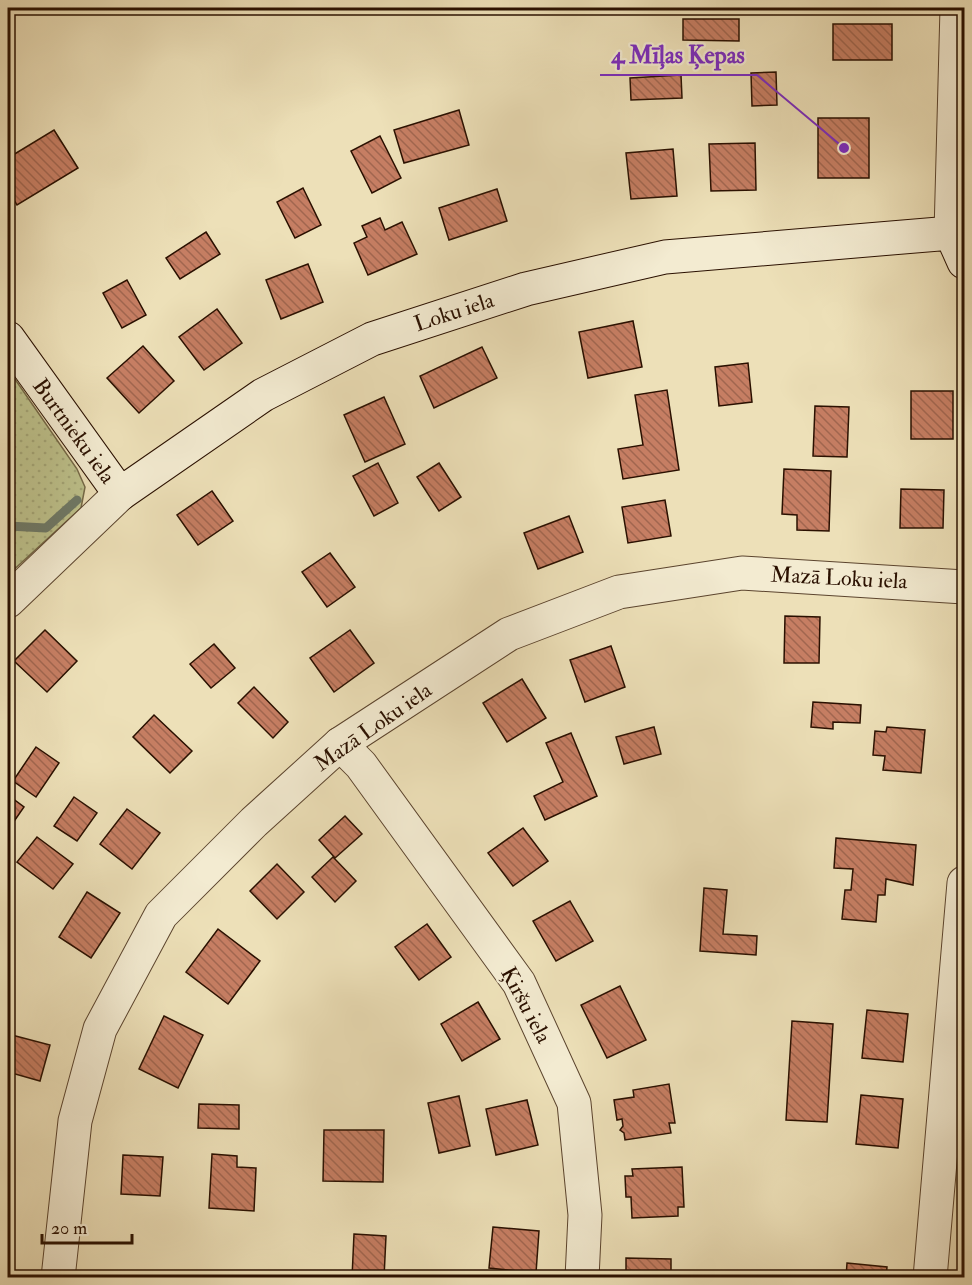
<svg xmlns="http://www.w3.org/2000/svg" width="972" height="1285" viewBox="0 0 972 1285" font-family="'IM FELL Double Pica',serif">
<defs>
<pattern id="grass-dots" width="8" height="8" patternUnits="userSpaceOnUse" patternTransform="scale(1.5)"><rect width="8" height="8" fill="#bdc18b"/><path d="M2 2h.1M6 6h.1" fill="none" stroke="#a3a576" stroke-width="1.8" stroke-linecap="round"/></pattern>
<pattern id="building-back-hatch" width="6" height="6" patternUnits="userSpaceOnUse" patternTransform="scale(1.5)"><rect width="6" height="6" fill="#c67e63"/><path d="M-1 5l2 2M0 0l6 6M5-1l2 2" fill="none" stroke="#a1664f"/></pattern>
</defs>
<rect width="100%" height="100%" fill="#ede0b8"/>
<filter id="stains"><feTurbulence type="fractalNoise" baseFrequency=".00333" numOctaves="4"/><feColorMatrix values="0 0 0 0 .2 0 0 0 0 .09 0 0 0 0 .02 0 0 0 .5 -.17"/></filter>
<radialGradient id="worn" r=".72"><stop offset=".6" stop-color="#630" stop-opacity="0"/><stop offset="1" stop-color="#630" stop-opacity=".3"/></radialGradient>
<path fill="url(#grass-dots)" stroke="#746846" stroke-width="1.5" d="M8 369 77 469 85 487 81 508 8 575Z"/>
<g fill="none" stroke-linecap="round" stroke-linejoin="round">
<path stroke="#6d7866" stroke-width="9" d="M8 526 46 528 77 500"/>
</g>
<g fill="url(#building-back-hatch)" stroke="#2a1000" stroke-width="1.5">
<path d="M683 19H739V41L683 40Z"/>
<rect x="833" y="24" width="59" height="36"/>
<path d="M776 72 777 105 752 106 751 73Z"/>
<path d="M681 75 682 98 631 100 630 78Z"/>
<path d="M459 110 469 145 404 163 394 130Z"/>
<rect x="818" y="118" width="51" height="60"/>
<path d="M54 130 78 168 17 205 8 189V158Z"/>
<path d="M380 136 401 178 372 193 351 151Z"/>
<path d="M755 143 756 190 711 191 709 144Z"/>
<path d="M673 149 677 196 631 199 626 153Z"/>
<path d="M303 188 321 225 295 238 277 202Z"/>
<path d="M497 189 507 221 449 240 439 208Z"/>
<path d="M380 218 385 230 402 222 417 254 368 275 354 243 367 237 362 226Z"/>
<path d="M206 232 220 254 180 279 166 258Z"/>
<path d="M308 264 323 302 281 319 266 280Z"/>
<path d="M127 280 146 315 122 328 103 293Z"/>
<path d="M217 309 242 343 204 370 179 337Z"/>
<path d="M633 321 642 367 588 378 579 332Z"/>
<path d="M143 346 174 381 139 413 107 378Z"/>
<path d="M482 347 497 378 434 408 420 376Z"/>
<path d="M748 363 752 402 719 406 715 367Z"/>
<path d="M667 390 679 470 623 479 618 449 643 445 635 395Z"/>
<rect x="911" y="391" width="42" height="48"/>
<path d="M384 397 405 444 365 462 344 415Z"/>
<path d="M815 406 849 407 847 457 813 456Z"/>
<path d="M378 463 398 503 374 516 353 476Z"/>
<path d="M439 463 461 497 439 511 417 477Z"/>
<path d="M784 469 831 471 829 531 797 530V515L782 514Z"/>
<path d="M901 489 944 490 943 528H900Z"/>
<path d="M212 491 233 521 198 545 177 515Z"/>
<path d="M665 500 671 536 628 543 622 507Z"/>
<path d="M569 516 583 552 538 569 524 533Z"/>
<path d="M330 553 355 587 327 607 302 572Z"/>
<path d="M785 616 820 617 819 663H784Z"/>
<path d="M45 630 77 661 47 692 14 661Z"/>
<path d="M350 630 374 663 334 692 310 658Z"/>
<path d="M214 644 235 668 211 688 190 664Z"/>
<path d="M611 646 625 687 585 702 570 660Z"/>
<path d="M522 679 546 718 507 742 483 703Z"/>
<path d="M254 687 288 722 273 738 238 703Z"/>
<path d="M813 702 861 705 860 723 833 722V729L811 727Z"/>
<path d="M154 715 192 751 170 773 133 737Z"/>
<path d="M654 727 661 754 624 764 616 737Z"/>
<path d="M887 727 925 730 921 773 883 770 885 756 873 755 875 731 886 732Z"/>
<path d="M571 733 597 796 545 820 534 796 563 782 546 743Z"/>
<path d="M36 747 59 763 36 797 13 781Z"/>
<path d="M8 795 24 807 8 830Z"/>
<path d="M74 797 97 813 77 841 54 826Z"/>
<path d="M127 809 160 833 132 869 100 844Z"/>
<path d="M345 816 362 834 335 858 319 840Z"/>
<path d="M523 828 548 861 513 886 488 853Z"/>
<path d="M37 837 73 864 53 889 17 862Z"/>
<path d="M836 838 916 845 913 885 886 879 885 895H878L876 922 842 919 845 890H851L853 869 834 868Z"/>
<path d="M333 857 356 881 335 902 312 877Z"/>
<path d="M277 864 304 892 277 919 250 891Z"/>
<path d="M704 888 727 890 723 934 757 936 756 955 700 951Z"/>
<path d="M87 892 120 913 91 958 59 937Z"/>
<path d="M570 901 593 941 556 961 533 921Z"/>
<path d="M427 924 451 957 419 980 395 947Z"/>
<path d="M218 929 260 961 228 1004 186 972Z"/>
<path d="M620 986 646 1040 607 1058 581 1005Z"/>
<path d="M478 1002 500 1039 462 1061 441 1024Z"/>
<path d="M867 1010 908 1014 903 1062 862 1058Z"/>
<path d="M164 1016 203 1035 178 1088 139 1069Z"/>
<path d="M792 1021 833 1024 827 1122 786 1120Z"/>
<path d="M8 1034 50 1045 40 1081 8 1072Z"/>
<path d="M669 1084 675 1123H669L671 1133 625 1140 624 1133 620 1130 623 1126 622 1119 617 1120 614 1100 634 1097 633 1090Z"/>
<path d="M861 1095 903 1099 898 1148 856 1144Z"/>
<path d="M459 1096 470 1146 439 1153 428 1103Z"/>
<path d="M527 1100 538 1145 496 1155 486 1109Z"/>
<path d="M199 1104 239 1105V1129L198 1128Z"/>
<path d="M324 1130H384L383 1182 323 1181Z"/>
<path d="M212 1154 237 1156V1167L256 1168 254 1211 209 1208Z"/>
<path d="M123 1155 163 1157 160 1196 121 1194Z"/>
<path d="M682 1167 684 1207H678V1216L632 1218 631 1197H626L625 1176H633L632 1169Z"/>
<path d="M493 1227 539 1231 536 1273 489 1268Z"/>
<path d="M354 1234 386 1236 384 1278H352Z"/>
<path d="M626 1258 671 1259V1278H626Z"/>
<path d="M847 1263 887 1267 886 1278H846Z"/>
</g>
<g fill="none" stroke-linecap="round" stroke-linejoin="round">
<g stroke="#5b442e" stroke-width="35">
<g id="street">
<path d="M951 233 957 8"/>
<path d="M8 601 120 494"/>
<path d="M340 744 361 765 519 983 574 1103 585 1215 582 1278"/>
<path d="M58 1278 75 1121 100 1029 161 915 254 822 340 744 509 634 619 592 742 573 964 587"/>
<path d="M930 1278 964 883"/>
</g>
</g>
<g stroke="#2a1000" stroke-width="35">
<path id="secondary" d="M8 338 120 494 263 395 372 339 526 289 665 257 951 233 964 262"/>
</g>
<use href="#street" stroke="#f3ebd1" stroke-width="33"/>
<use href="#secondary" stroke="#f3ebd1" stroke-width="33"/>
</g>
<g text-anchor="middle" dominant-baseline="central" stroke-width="4.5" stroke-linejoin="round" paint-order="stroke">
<g font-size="22" fill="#2a1000" stroke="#f3ebd1">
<text transform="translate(454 312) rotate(-18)">Loku iela</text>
<text transform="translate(74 431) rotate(54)">Burtnieku iela</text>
<text transform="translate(839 578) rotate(3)">Mazā Loku iela</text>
<text transform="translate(373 727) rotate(-35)">Mazā Loku iela</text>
<text transform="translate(526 1005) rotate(62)">Ķiršu iela</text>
</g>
</g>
<path fill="none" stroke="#7b2cbf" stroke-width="2" d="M844 148L757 75H600"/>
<circle fill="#7b2cbf" stroke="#f3ebd1" stroke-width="2" cx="844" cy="148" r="6"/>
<g font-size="24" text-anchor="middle" font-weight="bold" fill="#7b2cbf" stroke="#f3ebd1" stroke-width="4.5" stroke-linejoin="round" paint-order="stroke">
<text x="678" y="63">4 Mīļas Ķepas</text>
</g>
<rect width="972" height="1285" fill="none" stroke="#ede0b8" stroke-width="30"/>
<rect x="9" y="9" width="954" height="1267" fill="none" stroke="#2a1000" stroke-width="3"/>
<rect x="15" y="15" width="942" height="1255" fill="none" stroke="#2a1000" stroke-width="1.5"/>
<path d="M42 1234v9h90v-9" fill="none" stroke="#2a1000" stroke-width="3"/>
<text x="51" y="1234" font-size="18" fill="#2a1000" stroke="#f3ebd1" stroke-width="4.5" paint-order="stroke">20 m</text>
<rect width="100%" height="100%" filter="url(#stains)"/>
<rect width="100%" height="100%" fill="url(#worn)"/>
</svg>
